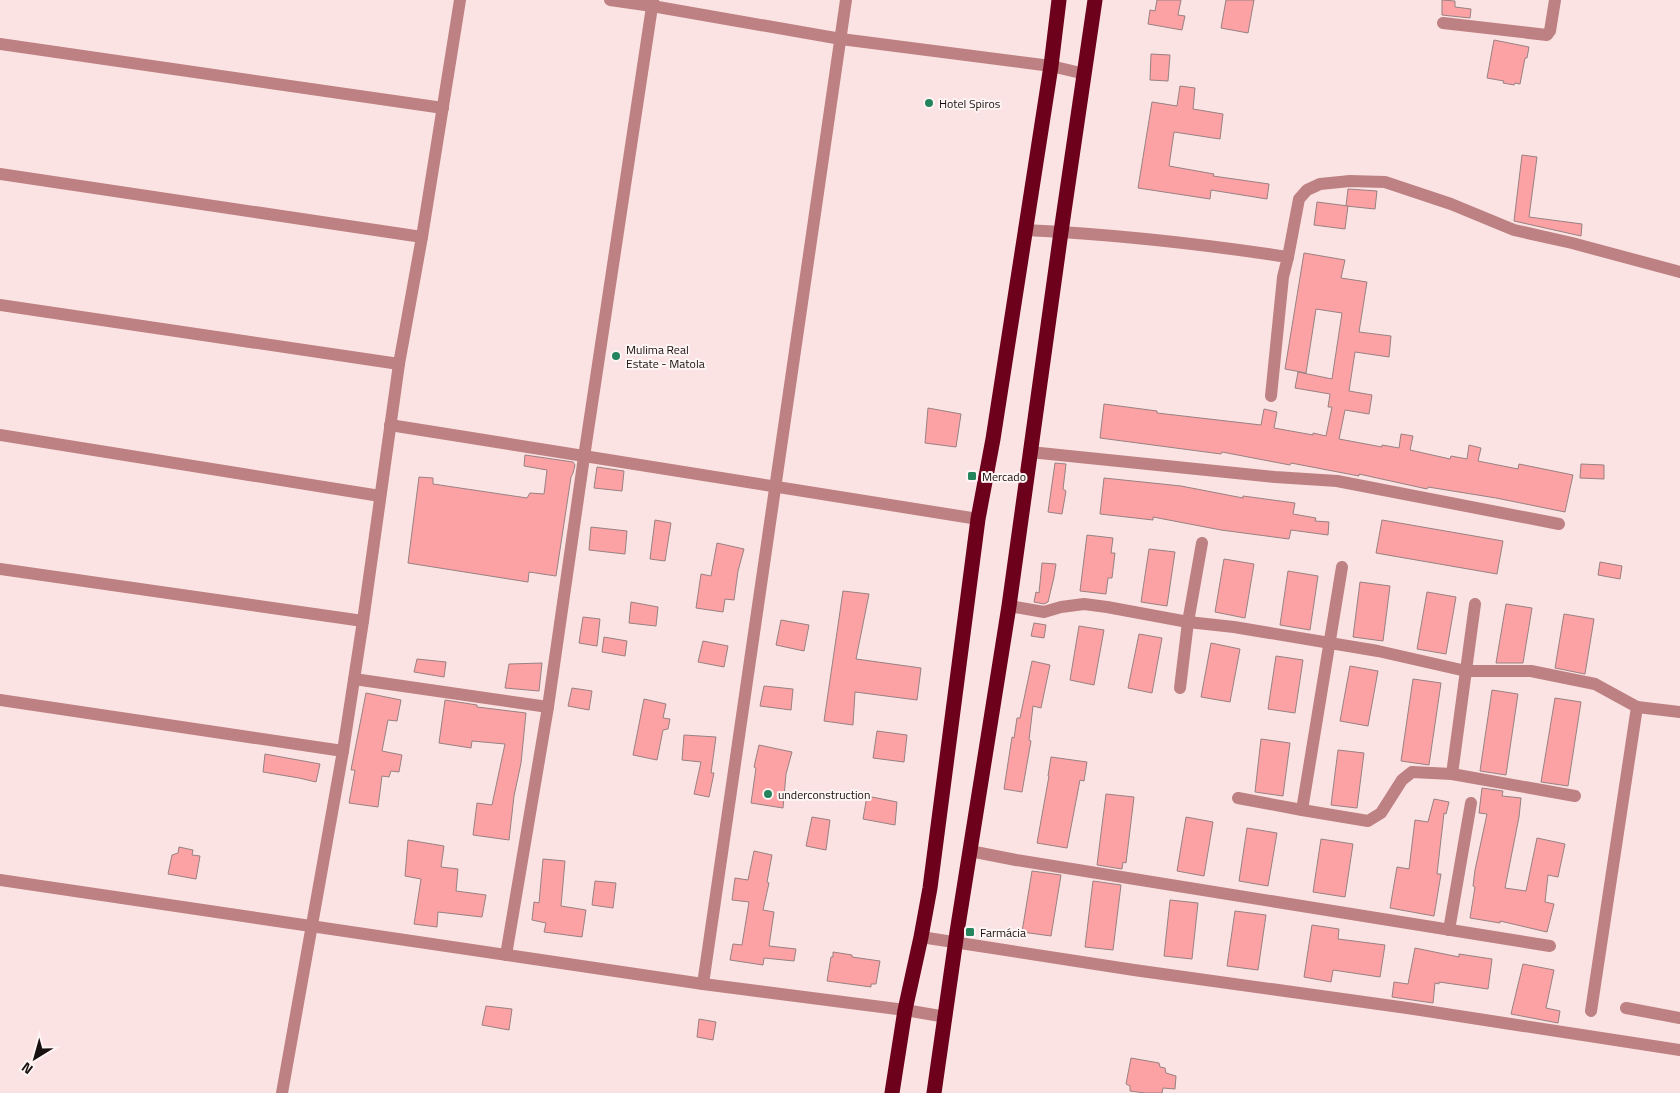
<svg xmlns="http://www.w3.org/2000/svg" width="1680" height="1093" viewBox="0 0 1680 1093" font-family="'Titillium Web',sans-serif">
<rect width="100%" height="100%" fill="#fce3e3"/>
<g fill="#fca1a4" stroke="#988182">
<path d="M1157 0H1181L1178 15 1185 16 1182 30 1148 24 1150 10 1155 11Z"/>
<path d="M1226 0H1254L1248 33 1221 28Z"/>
<path d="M1442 0 1455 1V7L1471 9 1470 18 1442 15Z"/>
<path d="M1494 40 1529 47 1527 58H1525L1520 84 1515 83 1514 85 1503 83 1504 81 1487 78Z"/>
<path d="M1151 54 1170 55 1168 81 1150 80Z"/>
<path d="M1180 86 1195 88 1193 109 1223 114 1220 139 1174 132 1169 166 1214 174 1213 176 1269 184 1267 199 1211 190 1210 199 1138 188 1152 102 1177 106Z"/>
<path d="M1522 155 1537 157 1529 217 1582 224 1581 236 1514 221Z"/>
<path d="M1348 189 1377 191 1375 209 1346 206Z"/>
<path d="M1317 202 1348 206 1345 229 1314 225Z"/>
<path d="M1304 253 1345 260 1341 278 1367 282 1359 332 1391 336 1389 357 1355 352 1349 391 1372 395 1369 414 1345 410 1339 439 1382 447V445L1399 448 1401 434 1413 436 1410 450 1450 459 1451 456 1467 459 1469 445 1481 448 1478 461 1518 469 1519 464 1573 475 1565 512 1496 498 1428 487 1427 489 1359 474V476L1291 463 1290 465 1222 452 1221 454 1100 438 1104 404 1157 411V413L1261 425 1264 409 1277 412 1274 428 1313 435V433L1326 436 1332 407H1328L1330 394 1295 388 1298 372 1332 379 1342 313 1316 309 1306 373 1285 369Z"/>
<path d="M928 408 961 414 956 447 925 443Z"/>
<path d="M525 455 573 462 575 465 573 473 571 477 556 576 529 572 528 582 408 563 419 477 433 478V484L527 498 530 493 544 494 547 470 524 466Z"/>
<path d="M1055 463 1066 464 1063 489 1066 491 1062 514 1048 512Z"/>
<path d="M1581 464 1604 465V479L1580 478Z"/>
<path d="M597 467 624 471 622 491 594 488Z"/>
<path d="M1104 478 1181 486 1243 498V496L1295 503 1293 514 1316 518 1315 521 1329 522 1328 535 1291 530 1289 539 1221 530 1153 517V520L1100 514Z"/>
<path d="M655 520 671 523 665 561 650 559Z"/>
<path d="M1382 520 1503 541 1497 574 1376 553Z"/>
<path d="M591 527 627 531 625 554 589 550Z"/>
<path d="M1087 535 1113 538 1111 553H1115L1112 578H1108L1106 594 1080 591Z"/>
<path d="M717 543 744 549 738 571 734 600 725 599 723 612 696 608 701 574 711 576Z"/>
<path d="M1149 549 1175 552 1167 606 1141 602Z"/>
<path d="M1224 559 1254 564 1245 618 1215 612Z"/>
<path d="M1600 562 1622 566 1620 579 1598 575Z"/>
<path d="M1042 563 1056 564 1054 577 1048 602 1044 604 1034 602 1036 592 1039 593Z"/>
<path d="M1288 571 1318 576 1310 630 1280 625Z"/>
<path d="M1360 582 1390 586 1383 641 1353 637Z"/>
<path d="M843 591 869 594 856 659 921 668 917 700 855 692 853 725 824 721Z"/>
<path d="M1427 592 1456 597 1446 654 1417 649Z"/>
<path d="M631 602 658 607 656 626 629 623Z"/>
<path d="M1506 604 1532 608 1523 663H1496Z"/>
<path d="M1564 614 1594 619 1585 674 1555 668Z"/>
<path d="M583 617 600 619 597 646 579 643Z"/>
<path d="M781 620 809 625 804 651 776 645Z"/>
<path d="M1034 623 1046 625 1044 638 1031 636Z"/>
<path d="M1079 626 1104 630 1094 685 1070 680Z"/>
<path d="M1139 634 1162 638 1152 693 1128 688Z"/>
<path d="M604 637 627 641 625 656 602 652Z"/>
<path d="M703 641 728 646 724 667 698 662Z"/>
<path d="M1211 643 1240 649 1230 702 1201 697Z"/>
<path d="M1276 656 1303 660 1295 713 1268 709Z"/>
<path d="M417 659 446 662 444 677 414 672Z"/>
<path d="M1032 661 1050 665 1041 708 1033 706 1029 740 1031 741 1022 792 1004 789 1012 737 1014 738 1017 718H1020Z"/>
<path d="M542 663 539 691 505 688 509 664Z"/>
<path d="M1350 666 1378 671 1368 726 1340 721Z"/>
<path d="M1413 679 1441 683 1429 765 1401 761Z"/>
<path d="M764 686 793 689 791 710 760 706Z"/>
<path d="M572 688 592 691 589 710 568 706Z"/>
<path d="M1492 690 1518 694 1506 775 1480 771Z"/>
<path d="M366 693 401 700 397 721 388 720 382 751 402 755 399 772 391 771 389 777 382 776 378 807 349 803 355 770H351Z"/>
<path d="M1555 698 1581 702 1568 786 1541 782Z"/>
<path d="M644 699 666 704 663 718 670 719 668 729 663 730 657 760 633 755Z"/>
<path d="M445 700 477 705V707L526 713 521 763 514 796 509 840 473 835 477 803 492 805 505 744 472 741 471 748 439 743Z"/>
<path d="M877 731 907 735 904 762 873 758Z"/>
<path d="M684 735 716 737 711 773H714L709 797 694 794 701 762 682 760Z"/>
<path d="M1261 739 1290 743 1283 796 1255 792Z"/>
<path d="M759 745 792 752 786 774 783 808 751 803 756 768 754 767Z"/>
<path d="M1338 750 1364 753 1357 808 1331 805Z"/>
<path d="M265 754 320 764 316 782 299 778 263 772Z"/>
<path d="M1051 757 1087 762 1084 781 1080 780 1067 848 1037 843 1049 776H1048Z"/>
<path d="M1482 788 1503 791 1502 796 1521 798 1519 817 1505 888 1526 891 1537 838 1565 844 1558 877 1548 875 1545 902 1554 904 1547 932 1500 921V923L1470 918 1475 887 1473 886 1475 870 1487 814 1479 813Z"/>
<path d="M1106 794 1134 797 1126 863 1123 862 1122 869 1097 865Z"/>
<path d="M867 796 897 802 895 825 863 819Z"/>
<path d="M1434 799 1449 802 1446 814 1444 813 1437 874H1441L1434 916 1390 908 1397 867 1409 869 1415 820 1428 822Z"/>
<path d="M812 817 830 820 826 850 806 846Z"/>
<path d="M1186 817 1213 822 1204 876 1177 871Z"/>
<path d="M1247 828 1277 833 1268 886 1239 881Z"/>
<path d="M1321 839 1353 844 1345 897 1313 892Z"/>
<path d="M408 840 444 846 441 867 458 869 456 891 486 895 482 917 438 912 437 927 414 924 421 879 405 876Z"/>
<path d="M179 847 193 850 192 855 200 856 196 879 168 874 172 855 178 853Z"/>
<path d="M754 851 772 855 767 882 769 883 763 910 774 912 769 946 796 949 794 961 764 958 763 965 730 960 733 944 742 945 749 902 732 900 735 878 748 880Z"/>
<path d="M543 859 565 861 561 906 586 910 582 937 544 932 546 923 532 920 534 902 539 903Z"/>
<path d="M1032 871 1061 875 1051 936 1022 932Z"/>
<path d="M595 881 616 883 613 908 592 905Z"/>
<path d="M1093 881 1121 885 1113 950 1085 947Z"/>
<path d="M1170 900 1198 903 1192 959 1164 956Z"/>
<path d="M1235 911 1266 915 1258 970 1227 966Z"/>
<path d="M1312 925 1339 929 1338 939 1385 945 1380 977 1333 970 1331 982 1304 977Z"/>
<path d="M1415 948 1459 957V954L1492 959 1488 989 1439 982V984L1435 983 1433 1003 1392 997 1394 982 1408 984Z"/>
<path d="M833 952 852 955V957L880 961 876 984H871V987L827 981 831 957H833Z"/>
<path d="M1523 964 1554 970 1546 1008 1560 1011 1558 1023 1511 1014Z"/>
<path d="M486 1006 512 1009 509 1030 482 1025Z"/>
<path d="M699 1019 716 1022 713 1040 697 1037Z"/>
<path d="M1131 1058 1159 1063 1160 1067 1165 1068 1166 1073 1176 1076 1175 1089 1163 1088 1162 1093H1145L1130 1091V1086L1126 1084Z"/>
</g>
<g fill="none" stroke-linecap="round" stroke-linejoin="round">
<g stroke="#be8183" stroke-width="12">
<path d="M610 0 652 6 841 39 1051 66 1085 74"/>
<path d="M1443 23 1547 35 1550 31 1555 0"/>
<path d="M0 44 443 108"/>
<path d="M0 174 422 237"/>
<path d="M1024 230C1111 234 1202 244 1288 257L1283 277 1271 396"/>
<path d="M1288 257 1299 199 1307 190 1320 184 1350 181 1385 182 1451 204 1514 230 1572 243 1680 272"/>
<path d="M0 305 399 364"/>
<path d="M390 425 978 519"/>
<path d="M0 435 380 496"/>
<path d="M1030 452 1275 477 1337 481 1559 524"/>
<path d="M1342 567 1302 810 1368 821 1381 813 1402 780 1412 772 1452 774 1575 796"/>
<path d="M0 569 363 621"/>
<path d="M1009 606 1044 612 1061 607 1084 604 1107 607 1188 622 1234 627 1378 651 1466 671H1531L1595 684 1637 707 1680 712"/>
<path d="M354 679 548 707"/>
<path d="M1180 688 1188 622 1202 543"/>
<path d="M0 700 343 751"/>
<path d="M1452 774 1475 604"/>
<path d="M1238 798 1302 810"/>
<path d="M970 851 1016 860 1550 946"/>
<path d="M0 880 703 984 905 1010 946 1017"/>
<path d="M1449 930 1471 803"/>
<path d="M921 937 1134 970 1407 1008 1680 1050"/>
<path d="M506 955 548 707 584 457 653 0"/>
<path d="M703 984 846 0"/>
<path d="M1626 1008 1680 1018"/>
<path d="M1591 1011 1637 707"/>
<path d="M282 1093 343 751 363 621 399 364 422 237 460 0"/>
</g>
<g stroke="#6d011c" stroke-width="15">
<path d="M892 1093 905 1010 921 937 930 888 978 519 993 439 1051 66 1059 0"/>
<path d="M934 1093 957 932 1009 606 1061 232 1095 0"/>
</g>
</g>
<g fill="#24845b" stroke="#fef4f4" stroke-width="2">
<circle cx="929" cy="103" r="5"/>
<circle cx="616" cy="356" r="5"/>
<rect x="967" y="471" width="10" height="10" rx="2.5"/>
<circle cx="768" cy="794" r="5"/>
<rect x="965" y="927" width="10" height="10" rx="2.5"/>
</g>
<g text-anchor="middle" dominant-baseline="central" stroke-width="4" stroke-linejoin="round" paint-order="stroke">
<g font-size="12" fill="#181010" stroke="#fef4f4" text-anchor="start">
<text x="939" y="103">Hotel Spiros</text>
<text x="626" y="349">Mulima Real<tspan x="626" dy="14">Estate - Matola</tspan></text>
<text x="982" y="476">Mercado</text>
<text x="778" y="794">underconstruction</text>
<text x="980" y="932">Farmácia</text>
</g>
</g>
<g transform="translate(35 1058) rotate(217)" stroke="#fef4f4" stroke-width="4" paint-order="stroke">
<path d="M0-4L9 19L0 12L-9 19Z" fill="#181010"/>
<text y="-8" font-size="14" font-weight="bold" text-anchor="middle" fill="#181010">N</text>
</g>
</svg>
